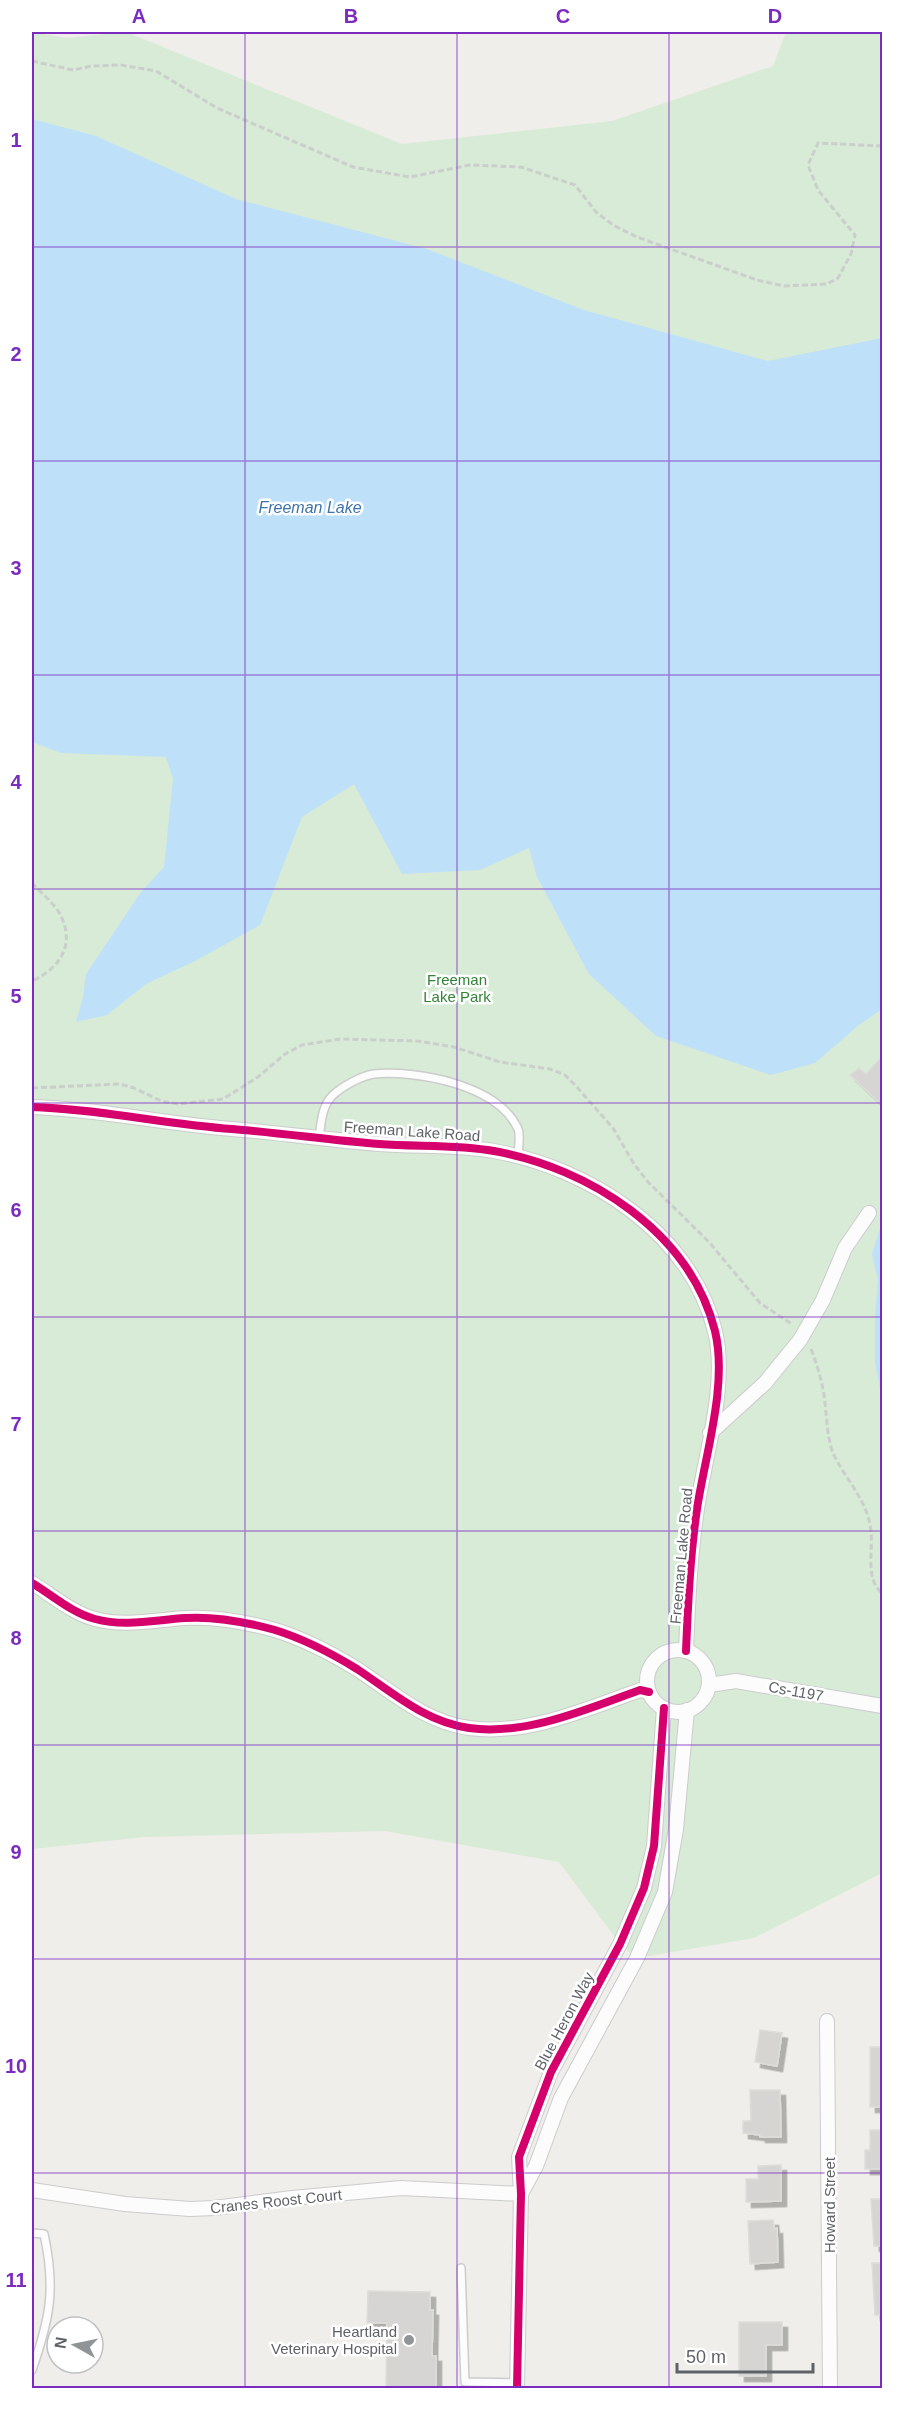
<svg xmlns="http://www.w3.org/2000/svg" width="914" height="2420" viewBox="0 0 914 2420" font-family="Helvetica,sans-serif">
<defs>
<filter id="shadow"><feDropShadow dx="5.5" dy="5.5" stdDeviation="0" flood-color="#0004"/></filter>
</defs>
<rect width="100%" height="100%" fill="#efeeea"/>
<path fill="#d8ebd6" d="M32 32 67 38 126 32 402 144 612 121 773 66 786 32H882V1873L754 1938 637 1958 620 1944 559 1862 385 1831 145 1837 32 1849Z"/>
<g fill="#bfe0f9">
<path d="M32 119 96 136 236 199 427 249 584 310 768 361 882 338V1009L859 1025 815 1063 771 1075 656 1036 589 974 537 877 529 848 480 870 402 874 354 784 302 817 260 925 195 961 146 984 107 1015 76 1022 83 997 86 974 141 892 164 867 173 779 166 757 61 753 32 742Z"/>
<path d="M882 1222V1399L875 1362V1316L878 1280 872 1254Z"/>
</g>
<g fill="#d6d5d3" stroke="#deddd9" stroke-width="1.5" filter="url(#shadow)">
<path d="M882 1056V1105L850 1075 859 1068 866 1074Z"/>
<path d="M760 2030 782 2033 777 2066 755 2062Z"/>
<rect x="870" y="2047" width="12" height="60"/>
<path d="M750 2090H780L781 2137H760V2135L743 2133V2121H751Z"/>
<path d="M870 2130H882V2169H865V2150H870Z"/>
<path d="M781 2165V2201L746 2202V2179H758V2166Z"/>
<path d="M871 2199H882V2246H874Z"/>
<path d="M773 2220 774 2229 777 2228 778 2262 750 2264 748 2221Z"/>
<path d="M872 2263H882V2315H875Z"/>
<path d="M368 2291 430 2292V2310H433L432 2356H436V2388H386L387 2323H367Z"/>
<path d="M739 2322H782V2345H766V2376H739Z"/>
</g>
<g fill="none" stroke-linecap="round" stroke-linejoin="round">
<g stroke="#cbcccc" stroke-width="10">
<g id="lane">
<path d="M319 1138C321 1123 322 1105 333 1095 343 1086 361 1076 374 1074 418 1070 498 1085 518 1129 521 1136 518 1149 518 1157"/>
<path d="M32 2233 44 2234C56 2289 50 2318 32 2370"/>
<path d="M461 2268 465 2382 517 2383"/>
</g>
</g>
<g stroke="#cbcccc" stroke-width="16">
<g id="street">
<path d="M32 1107C99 1109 165 1124 232 1129 281 1133 330 1140 379 1144 417 1147 456 1144 494 1151 589 1168 690 1232 715 1331 728 1385 705 1455 697 1509 690 1556 688 1604 686 1651"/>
<path d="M710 1433 765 1383 800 1340 823 1300 845 1248 869 1213"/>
<path d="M32 1583C52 1595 72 1613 95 1619 125 1627 154 1620 185 1618 215 1616 246 1622 275 1630 304 1639 331 1653 357 1669 392 1692 425 1722 469 1728 526 1736 587 1709 640 1690L649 1692"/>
<circle cx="678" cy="1681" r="31"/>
<path d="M709 1685 736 1681 882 1706"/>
<path d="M827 2021 830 2388"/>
<path d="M32 2190 125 2204 190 2209 214 2208 292 2198 401 2188 521 2194"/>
<path d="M522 2192 536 2166 561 2098 637 1958 665 1892 676 1829 687 1710"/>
<path d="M517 2388 521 2194 519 2157 551 2072 620 1944 644 1888 654 1846 664 1708"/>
</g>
</g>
<g stroke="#cacfcc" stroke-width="3" stroke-dasharray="6 3" stroke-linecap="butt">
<path d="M32 61 73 70 92 66 121 65 156 71 217 108 353 167 410 177 470 165 521 167 575 185 596 212 613 225 637 237 757 280 784 286 827 284 838 278 851 254 855 235 818 190 808 165 818 143 882 146"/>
<path d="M32 883C41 893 53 902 60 914 76 945 60 968 32 981"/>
<path d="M32 1088 120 1084 134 1088 161 1101 178 1104 223 1099 258 1077 285 1054 302 1045 341 1039 418 1041 454 1047 500 1062 550 1069 565 1075 576 1086 613 1128 634 1164 648 1182 709 1242 760 1303 793 1325"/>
<path d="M811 1349C818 1367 823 1384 825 1403 827 1419 827 1437 833 1453 845 1479 869 1502 871 1532 873 1552 865 1579 882 1593"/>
</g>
<use href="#lane" stroke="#fdfcfc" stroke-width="7"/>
<use href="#street" stroke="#fdfcfc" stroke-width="14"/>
<g stroke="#fff" stroke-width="11">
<g id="cycleway">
<path d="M32 1107C99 1109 165 1124 232 1129 281 1133 330 1140 379 1144 417 1147 456 1144 494 1151 589 1168 690 1232 715 1331 728 1385 705 1455 697 1509 690 1556 688 1604 686 1651"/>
<path d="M32 1583C52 1595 72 1613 95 1619 125 1627 154 1620 185 1618 215 1616 246 1622 275 1630 304 1639 331 1653 357 1669 392 1692 425 1722 469 1728 526 1736 587 1709 640 1690L649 1692"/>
<path d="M517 2388 521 2194 519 2157 551 2072 620 1944 644 1888 654 1846 664 1708"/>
</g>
</g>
<use href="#cycleway" stroke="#d6006c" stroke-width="8"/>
</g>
<path fill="none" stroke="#7b2cbf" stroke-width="1.5" stroke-opacity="0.55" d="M245 32V2388M457 32V2388M669 32V2388M32 247H882M32 461H882M32 675H882M32 889H882M32 1103H882M32 1317H882M32 1531H882M32 1745H882M32 1959H882M32 2173H882"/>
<circle fill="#919496" stroke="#fff" stroke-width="2" cx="409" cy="2340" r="6"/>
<g text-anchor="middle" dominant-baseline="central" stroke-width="5" stroke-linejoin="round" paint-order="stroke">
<g font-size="15" fill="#348238" stroke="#fff">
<text x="457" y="979">Freeman<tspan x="457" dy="17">Lake Park</tspan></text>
</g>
<g font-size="15" fill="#5f6368" stroke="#fff">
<text transform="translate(412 1131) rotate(4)">Freeman Lake Road</text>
<text transform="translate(681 1556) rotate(-85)">Freeman Lake Road</text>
<text transform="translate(796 1691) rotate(10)">Cs-1197</text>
<text transform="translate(564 2021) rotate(-62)">Blue Heron Way</text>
<text transform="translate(276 2201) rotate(-6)">Cranes Roost Court</text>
<text transform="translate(829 2205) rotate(-90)">Howard Street</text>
</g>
<g font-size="15" fill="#5f6368" stroke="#fff" text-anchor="end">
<text x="397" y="2331">Heartland<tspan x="397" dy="17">Veterinary Hospital</tspan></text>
</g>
<g font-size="16" font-style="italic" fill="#4174aa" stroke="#fff">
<text x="310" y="507">Freeman Lake</text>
</g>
</g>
<rect width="914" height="2420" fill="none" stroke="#ffffff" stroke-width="66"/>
<g transform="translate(75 2345) rotate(279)"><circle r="28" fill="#ffffff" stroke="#bfc1c3" stroke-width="1.5"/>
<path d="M0-4.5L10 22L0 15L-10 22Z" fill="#919496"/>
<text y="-9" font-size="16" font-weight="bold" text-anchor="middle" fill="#5f6368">N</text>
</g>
<path d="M677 2363v9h136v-9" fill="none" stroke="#5f6368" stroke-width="3"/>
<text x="686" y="2363" font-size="18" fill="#5f6368" stroke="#ffffff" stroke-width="4.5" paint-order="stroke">50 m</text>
<rect x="33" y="33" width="848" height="2354" fill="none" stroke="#7b2cbf" stroke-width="2"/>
<g font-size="20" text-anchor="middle" font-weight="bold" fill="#7b2cbf">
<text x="139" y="23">A</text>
<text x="351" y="23">B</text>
<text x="563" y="23">C</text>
<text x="775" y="23">D</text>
<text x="16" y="147">1</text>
<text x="16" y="361">2</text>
<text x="16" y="575">3</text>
<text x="16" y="789">4</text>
<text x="16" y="1003">5</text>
<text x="16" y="1217">6</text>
<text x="16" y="1431">7</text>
<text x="16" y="1645">8</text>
<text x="16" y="1859">9</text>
<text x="16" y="2073">10</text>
<text x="16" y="2287">11</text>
</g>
</svg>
